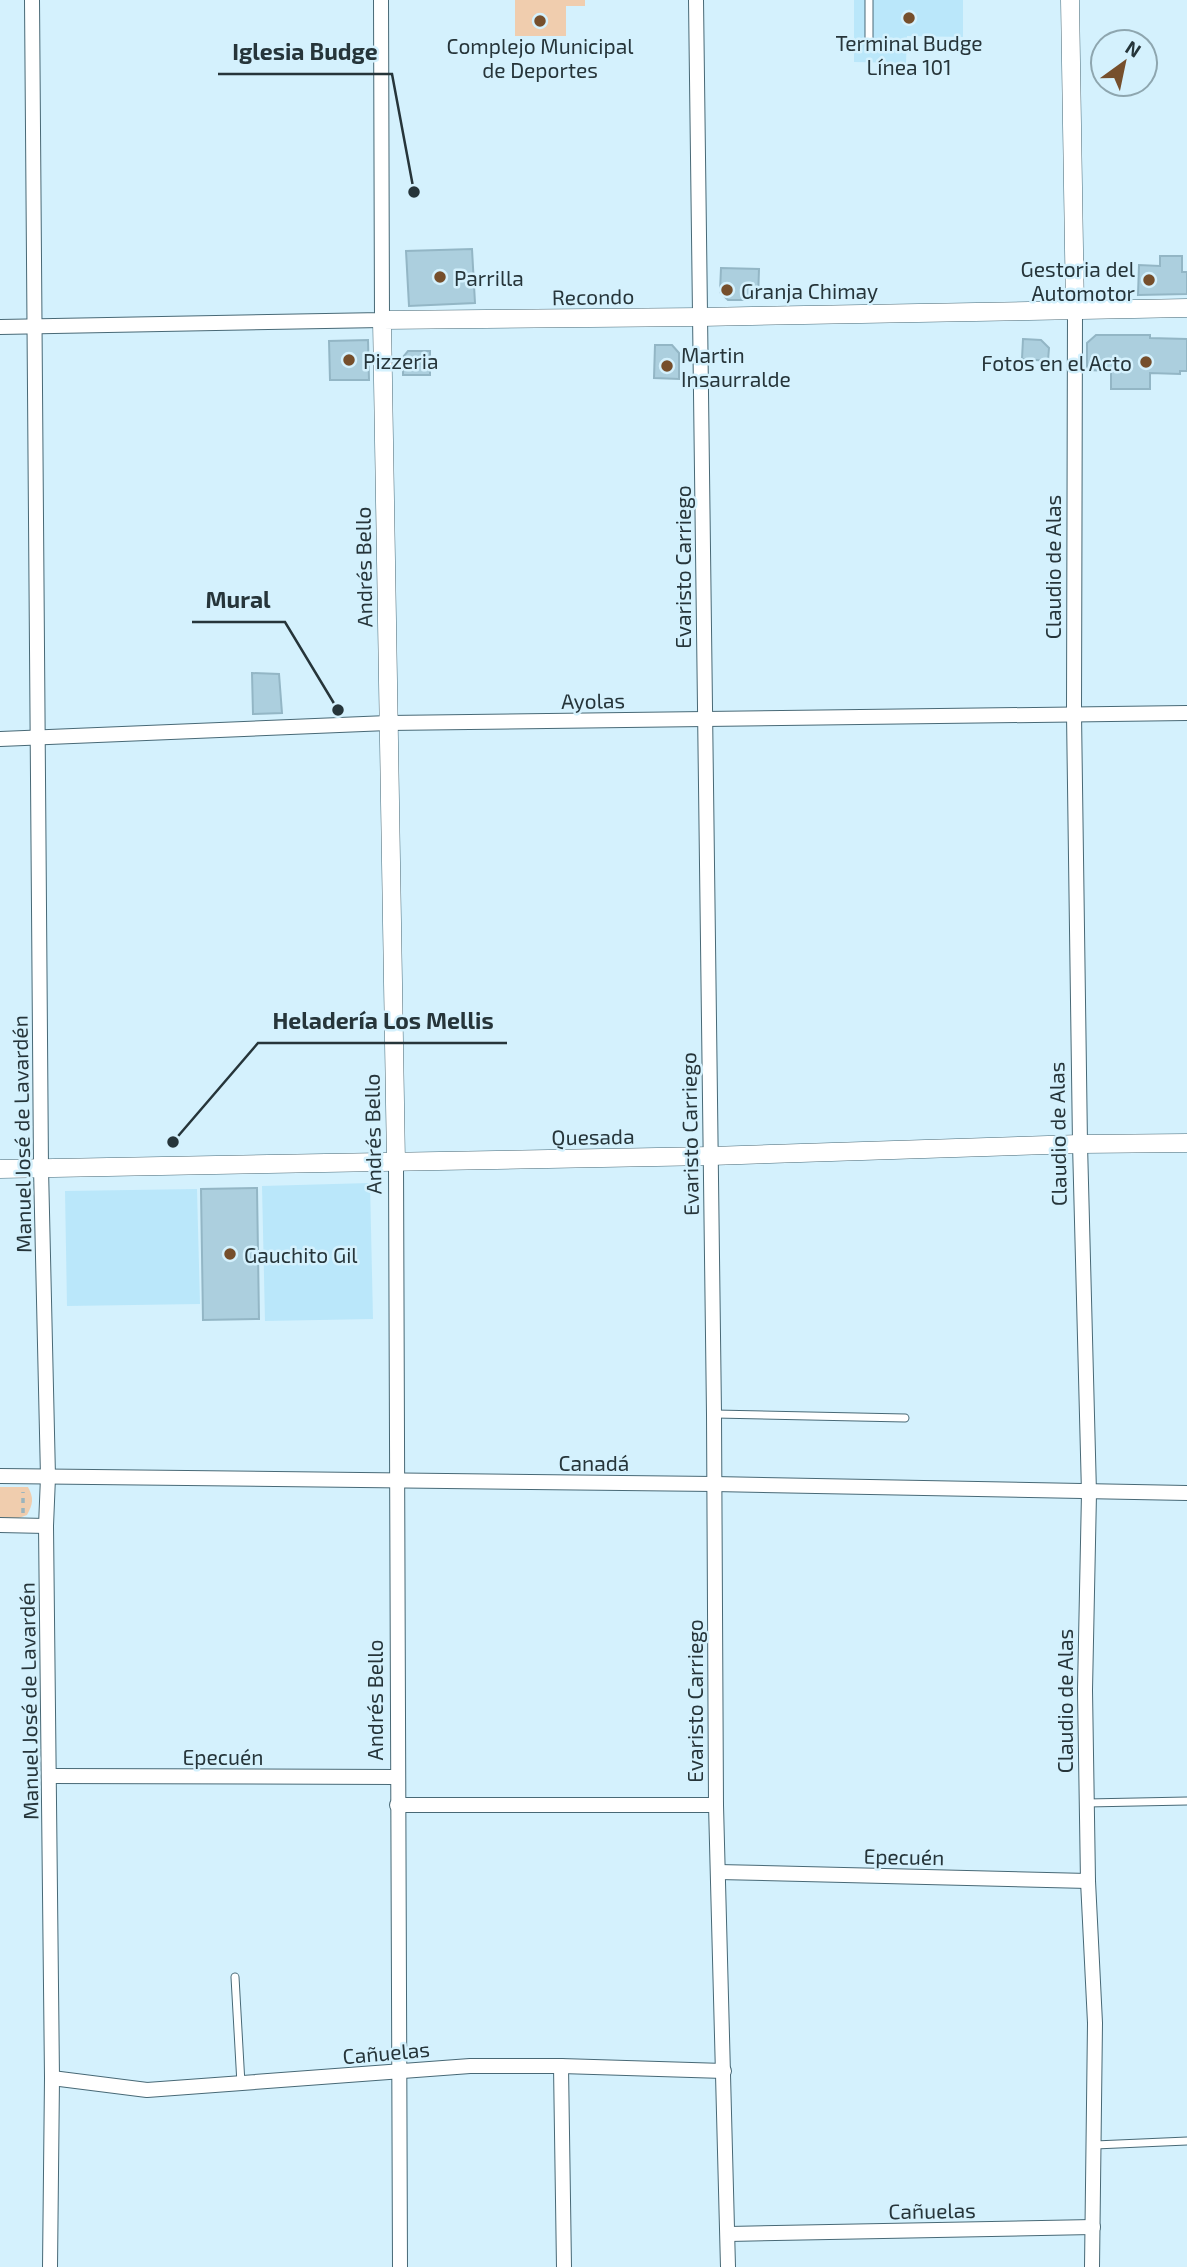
<svg xmlns="http://www.w3.org/2000/svg" width="1187" height="2267" viewBox="0 0 1187 2267" font-family="'Exo 2',sans-serif">
<rect width="100%" height="100%" fill="#d4f1fd"/>
<g fill="#bae7fa">
<path d="M854 0H963V37L907 36 906 63 854 62Z"/>
<path d="M370 1183 373 1319 265 1321 262 1186Z"/>
<path d="M197 1189 200 1304 67 1306 65 1191Z"/>
</g>
<g fill="#f0cdae">
<path d="M515 0H585V6H566V36H515Z"/>
<path d="M0 1487H28C34 1498 33 1504 27 1515L16 1519H0Z"/>
</g>
<g fill="#accfde" stroke="#93b6c5" stroke-width="2">
<path d="M472 249 475 303 409 306 406 251Z"/>
<path d="M1160 256H1182V272H1187V294L1138 295 1139 265 1160 266Z"/>
<path d="M721 268 759 269 758 300H728L720 292Z"/>
<path d="M1096 335H1150V338L1187 339V371H1180V374L1150 373V389H1111V371L1087 370V343Z"/>
<path d="M1023 339 1041 340 1049 348 1048 361 1022 359Z"/>
<path d="M368 340 369 380H330L329 341Z"/>
<path d="M655 345H672L679 353V379L654 378Z"/>
<path d="M408 351H430V375H403V357Z"/>
<path d="M252 673 279 674 282 713 253 714Z"/>
<path d="M257 1188 259 1319 203 1320 201 1189Z"/>
</g>
<g fill="none" stroke-linecap="round" stroke-linejoin="round">
<g stroke="#486976" stroke-width="9">
<g id="service">
<path d="M869 0V45"/>
<path d="M715 1414 905 1418"/>
<path d="M1087 1803 1187 1801"/>
<path d="M235 1977 241 2084"/>
<path d="M1095 2145 1187 2141"/>
</g>
</g>
<g stroke="#486976" stroke-width="16">
<g id="minor">
<path d="M32 0 41 1168 48 1477 46 1526 52 2078 50 2267"/>
<path d="M696 0 714 1414 716 1805 728 2267"/>
<path d="M1075 311 1074 714 1080 1144 1089 1493 1085 1690 1088 1881 1095 2023 1092 2267"/>
<path d="M0 327 382 320 381 0"/>
<path d="M0 739 388 723 1187 713"/>
<path d="M396 1163 400 2267"/>
<path d="M0 1476 714 1484 1187 1493"/>
<path d="M0 1525 46 1526"/>
<path d="M50 1776 397 1777"/>
<path d="M397 1805H716"/>
<path d="M718 1872 1088 1881"/>
<path d="M561 2066 564 2267"/>
<path d="M52 2078 147 2090 470 2066H561L724 2071"/>
<path d="M729 2234 1093 2227"/>
</g>
</g>
<g stroke="#486976" stroke-width="19">
<g id="tertiary">
<path d="M1070 0 1075 311"/>
<path d="M396 1163 382 320 701 317 1187 308"/>
<path d="M0 1169 711 1156 1080 1144 1187 1143"/>
</g>
</g>
<path stroke="#9bb4bd" stroke-width="3.5" stroke-dasharray="5 5" stroke-linecap="butt" d="M23 1513V1492"/>
<use href="#service" stroke="#fff" stroke-width="7"/>
<use href="#minor" stroke="#fff" stroke-width="14"/>
<use href="#tertiary" stroke="#fff" stroke-width="18"/>
</g>
<g fill="#764f2c" stroke="#d4f1fd" stroke-width="2.5">
<circle cx="909" cy="18" r="7"/>
<circle cx="540" cy="21" r="7"/>
<circle cx="440" cy="277" r="7"/>
<circle cx="1149" cy="280" r="7"/>
<circle cx="727" cy="290" r="7"/>
<circle cx="349" cy="360" r="7"/>
<circle cx="1146" cy="362" r="7"/>
<circle cx="667" cy="366" r="7"/>
<circle cx="230" cy="1254" r="7"/>
</g>
<g text-anchor="middle" dominant-baseline="central" stroke-width="5" stroke-linejoin="round" paint-order="stroke">
<g font-size="21" fill="#26353a" stroke="#d4f1fd" text-anchor="start">
<text x="909" y="42" text-anchor="middle">Terminal Budge<tspan x="909" dy="24">Línea 101</tspan></text>
<text x="540" y="45" text-anchor="middle">Complejo Municipal<tspan x="540" dy="24">de Deportes</tspan></text>
<text x="1135" y="268" text-anchor="end">Gestoria del<tspan x="1135" dy="24">Automotor</tspan></text>
<text x="454" y="277">Parrilla</text>
<text x="741" y="290">Granja Chimay</text>
<text x="681" y="354">Martin<tspan x="681" dy="24">Insaurralde</tspan></text>
<text x="363" y="360">Pizzeria</text>
<text x="1132" y="362" text-anchor="end">Fotos en el Acto</text>
<text x="244" y="1254">Gauchito Gil</text>
</g>
<g font-size="21" fill="#26353a" stroke="#d4f1fd">
<text transform="translate(593 296) rotate(-1)">Recondo</text>
<text transform="translate(363 567) rotate(-91)">Andrés Bello</text>
<text transform="translate(682 567) rotate(-90)">Evaristo Carriego</text>
<text transform="translate(1052 567) rotate(-90)">Claudio de Alas</text>
<text transform="translate(593 700) rotate(-1)">Ayolas</text>
<text transform="translate(21 1134) rotate(-91)">Manuel José de Lavardén</text>
<text transform="translate(372 1134) rotate(-91)">Andrés Bello</text>
<text transform="translate(689 1134) rotate(-91)">Evaristo Carriego</text>
<text transform="translate(1057 1134) rotate(-91)">Claudio de Alas</text>
<text transform="translate(593 1136) rotate(-1)">Quesada</text>
<text x="594" y="1462">Canadá</text>
<text transform="translate(374 1700) rotate(-90)">Andrés Bello</text>
<text transform="translate(28 1701) rotate(-91)">Manuel José de Lavardén</text>
<text transform="translate(694 1701) rotate(-90)">Evaristo Carriego</text>
<text transform="translate(1064 1701) rotate(-90)">Claudio de Alas</text>
<text x="223" y="1756">Epecuén</text>
<text transform="translate(904 1856) rotate(1)">Epecuén</text>
<text transform="translate(386 2052) rotate(-5)">Cañuelas</text>
<text transform="translate(932 2210) rotate(-1)">Cañuelas</text>
</g>
</g>
<path fill="none" stroke="#26353a" stroke-width="2.5" d="M414 192L392 74H218M338 710L285 622H192M173 1142L258 1043H507"/>
<g fill="#26353a" stroke="#d4f1fd" stroke-width="2.5">
<circle cx="414" cy="192" r="7"/>
<circle cx="338" cy="710" r="7"/>
<circle cx="173" cy="1142" r="7"/>
</g>
<g font-size="23" text-anchor="middle" font-weight="bold" fill="#26353a" stroke="#d4f1fd" stroke-width="5" stroke-linejoin="round" paint-order="stroke">
<text x="305" y="60">Iglesia Budge</text>
<text x="238" y="608">Mural</text>
<text x="383" y="1029">Heladería Los Mellis</text>
</g>
<g transform="translate(1124 63) rotate(33)"><circle r="33" fill="#d4f1fd" stroke="#8ea6af" stroke-width="2"/>
<path d="M0-5L12 26L0 18L-12 26Z" fill="#764f2c"/>
<text y="-10" font-size="19" font-weight="bold" text-anchor="middle" fill="#26353a">N</text>
</g>
</svg>
